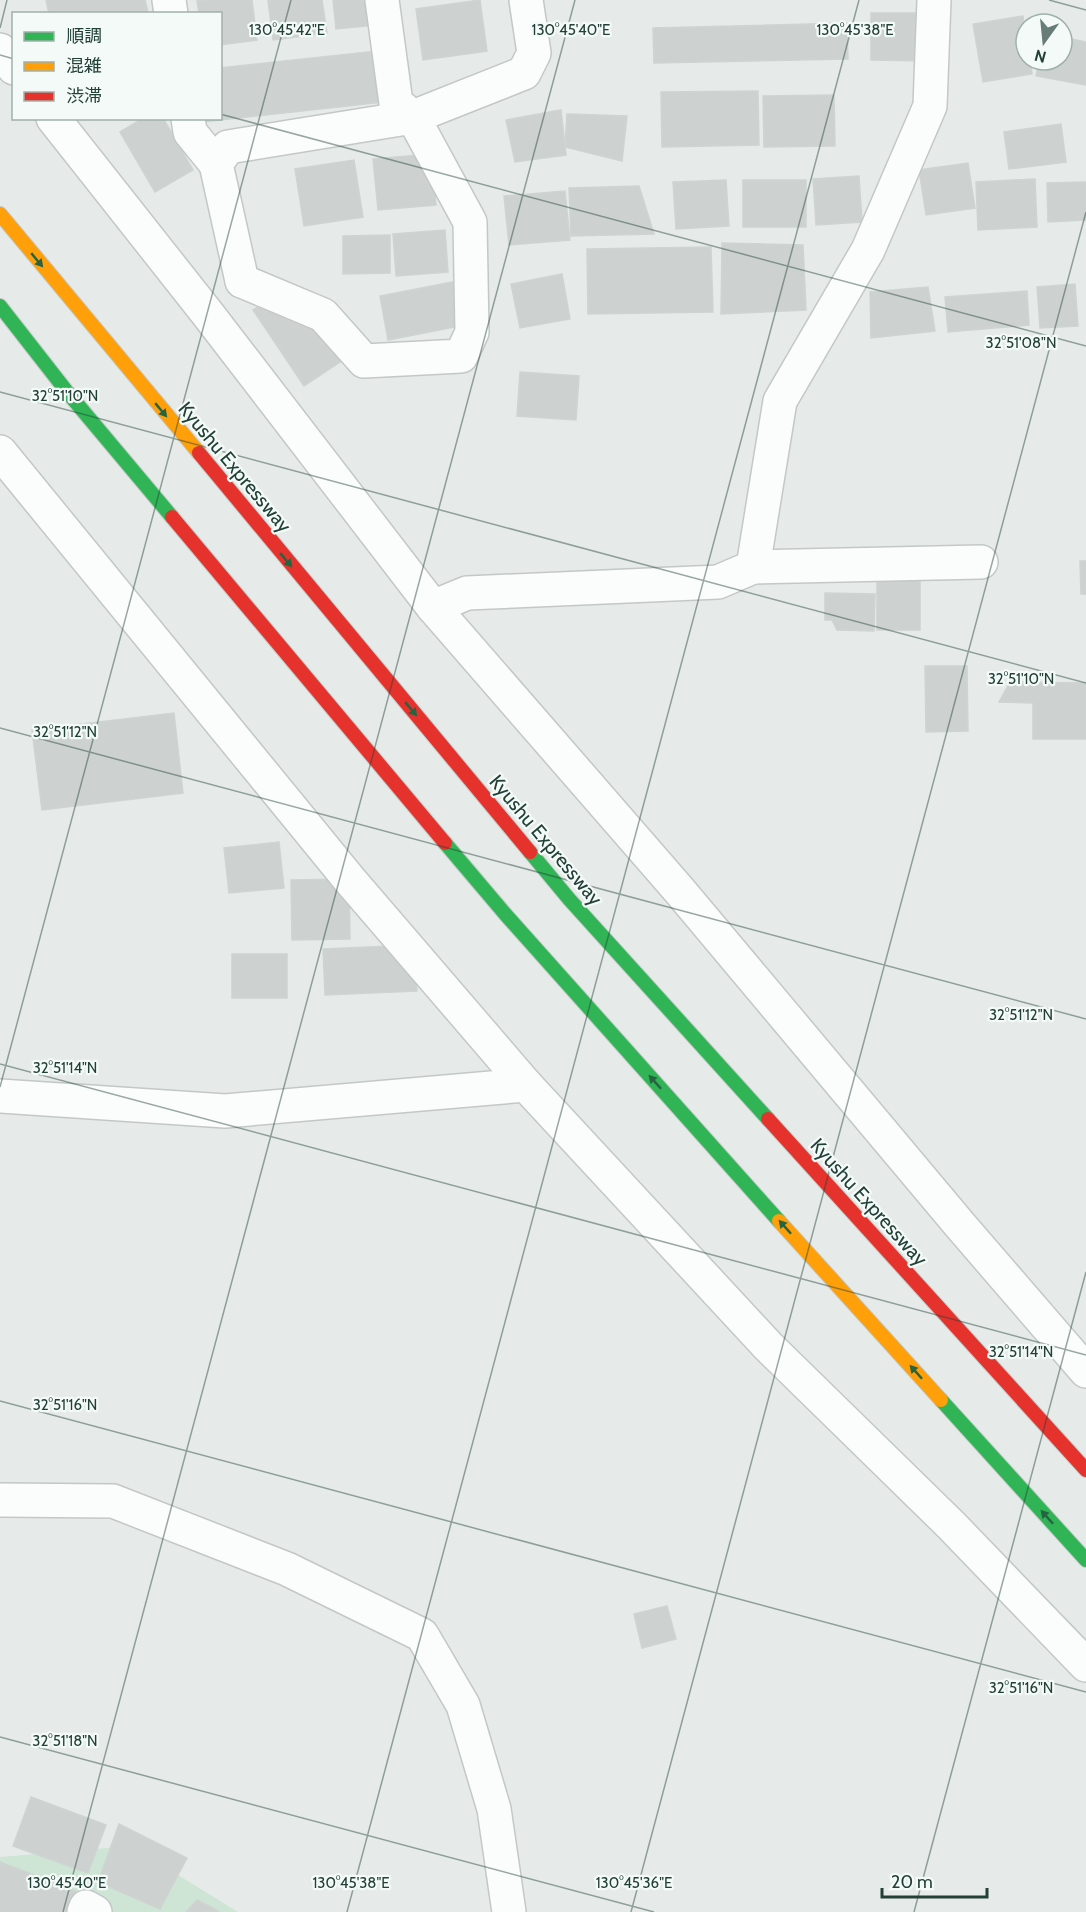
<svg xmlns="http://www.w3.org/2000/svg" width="1086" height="1912" viewBox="0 0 1086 1912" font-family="Cabin,'Noto Sans JP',sans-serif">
<rect width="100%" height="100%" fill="#e6ebe9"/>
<path fill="#cee5d5" d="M131 1846 238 1912H0V1857Z"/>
<g fill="#cdd2d0" stroke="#ced4d2" stroke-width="1.5">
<path d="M46 0H145L148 12 49 14Z"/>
<path d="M209 0H252L257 40 220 45V14H199L197 1Z"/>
<path d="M268 0H322L327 33 273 40Z"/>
<path d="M333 0H373L376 25 336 29Z"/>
<path d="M480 0 487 51 423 60 416 9Z"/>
<path d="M871 13H928V61L871 60Z"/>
<path d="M1023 16 1026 36V60H1030L1032 74 983 82 973 24Z"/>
<path d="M847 23 848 59 654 63 653 28Z"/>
<path d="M1062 37 1086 42V85L1036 76 1039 60H1062Z"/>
<path d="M377 51 383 102 203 122V118H220V68Z"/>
<path d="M758 91 759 145 662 147 661 92Z"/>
<path d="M834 95 835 146 764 147 763 96Z"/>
<path d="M561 110 566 155 515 162 506 120Z"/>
<path d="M567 114 627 116 622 161 565 147Z"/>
<path d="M143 118H163L193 170 155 192 120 132Z"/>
<path d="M1061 124 1066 162 1009 169 1004 132Z"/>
<path d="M431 154 436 205 378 210 373 159Z"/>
<path d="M354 160 363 217 304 226 295 169Z"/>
<path d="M968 163 975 208 926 215 919 170Z"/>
<path d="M859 176 862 222 816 225 813 179Z"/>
<path d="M1035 179 1037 227 978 230 976 182Z"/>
<path d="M726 180 729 226 676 229 673 182Z"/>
<rect x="743" y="180" width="63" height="47"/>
<path d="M1086 182V220L1048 222 1047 183Z"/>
<path d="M639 186 654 234 571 236 569 188Z"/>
<path d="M565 191 570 240 509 245 504 196Z"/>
<path d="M445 230 448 272 396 276 393 234Z"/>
<path d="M390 235V273L343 274V236Z"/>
<path d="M722 243 803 245 806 310 721 314Z"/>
<path d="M711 247 713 312 588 314 587 249Z"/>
<path d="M562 274 570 319 520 328 511 284Z"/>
<path d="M457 281 480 322 388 340 380 296Z"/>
<path d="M292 284 343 360 304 386 253 310Z"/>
<path d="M1075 284 1078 326 1040 328 1037 287Z"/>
<path d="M928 287 935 331 871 338 870 292Z"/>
<path d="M1027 291 1029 325 948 332 945 297Z"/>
<path d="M520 372 579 376 576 420 517 416Z"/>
<path d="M1080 561H1086V594H1081Z"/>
<path d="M920 577V630H877V578Z"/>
<path d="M825 593 875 594 874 631 837 630 832 620H825Z"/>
<path d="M925 666H967L968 731 926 732Z"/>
<path d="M1010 682 1086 683V739H1033V703L999 702Z"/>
<path d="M174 713 183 793 42 810 32 730Z"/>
<path d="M279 842 284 888 229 893 224 848Z"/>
<path d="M349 879 350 939 292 940 291 880Z"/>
<path d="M415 945 417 991 325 995 323 949Z"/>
<rect x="232" y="954" width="55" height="44"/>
<path d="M667 1606 676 1639 642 1648 634 1614Z"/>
<path d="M31 1797 106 1825 88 1873 13 1846Z"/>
<path d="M119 1824 187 1858 160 1909 98 1882Z"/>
<path d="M0 1862 76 1891 68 1912H0Z"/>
<path d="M197 1900 220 1912H186Z"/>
</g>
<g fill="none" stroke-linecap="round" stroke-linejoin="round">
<g stroke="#c3c8c6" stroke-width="36">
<g id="street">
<path d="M169 0 171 14"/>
<path d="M0 50 14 68"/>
<path d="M53 118 207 313 433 607 679 890 960 1225 1086 1371"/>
<path d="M188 118 190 132 216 164"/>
<path d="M242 281 323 315 364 361 461 356 472 332 470 222 413 117 396 103 382 0"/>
<path d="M242 281 216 164 228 147 413 117 524 73 534 53 526 0"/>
<path d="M0 452 349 879 526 1085 768 1346 951 1525 1086 1665"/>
<path d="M753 567 981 562"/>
<path d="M433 607 467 593 718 582 753 567 780 401 868 250 930 106 934 0"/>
<path d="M0 1096 225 1111 526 1085"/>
<path d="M0 1500 113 1501 287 1569 422 1635 463 1705 494 1809 509 1912"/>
<path d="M84 1912 86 1907 95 1912"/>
</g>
</g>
<g stroke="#c2cac8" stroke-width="16">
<g id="fast">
<path d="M0 306 68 393 172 517"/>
<path d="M445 843 506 915 779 1221"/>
<path d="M530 852 569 899 768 1119"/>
<path d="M941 1400 1086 1560"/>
</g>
</g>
<g stroke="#c2cac8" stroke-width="16">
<g id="slow">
<path d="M0 214 199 453"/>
<path d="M779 1221 941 1400"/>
</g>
</g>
<g stroke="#c2cac8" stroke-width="16">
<g id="jam">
<path d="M199 453 530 852"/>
<path d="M172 517 445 843"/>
<path d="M768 1119 1086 1470"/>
</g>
</g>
<use href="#street" stroke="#fbfcfc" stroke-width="33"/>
<use href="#fast" stroke="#30b455" stroke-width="14"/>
<use href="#slow" stroke="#ff9f0a" stroke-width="14"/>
<use href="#jam" stroke="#e5322d" stroke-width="14"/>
</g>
<defs><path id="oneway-solid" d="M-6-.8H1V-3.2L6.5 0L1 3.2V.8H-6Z" transform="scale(1.5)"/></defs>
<g fill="#266341">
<use href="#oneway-solid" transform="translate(37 260) rotate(50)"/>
<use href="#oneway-solid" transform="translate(161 410) rotate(50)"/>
<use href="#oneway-solid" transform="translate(286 560) rotate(50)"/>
<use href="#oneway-solid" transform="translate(411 709) rotate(50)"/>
<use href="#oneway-solid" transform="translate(655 1082) rotate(-132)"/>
<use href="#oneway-solid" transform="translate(785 1227) rotate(-132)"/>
<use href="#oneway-solid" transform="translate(916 1372) rotate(-132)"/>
<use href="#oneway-solid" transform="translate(1047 1517) rotate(-132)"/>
</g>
<path fill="none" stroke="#224038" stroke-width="1.5" stroke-opacity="0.45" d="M1049 0 1086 10M0 28 7 0M0 55 14 59M220 114 1086 346M0 392 1086 683M0 728 1086 1019M0 1064 1086 1355M0 1087 291 0M0 1401 1086 1692M0 1737 654 1912M63 1912 575 0M347 1912 859 0M631 1912 1086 212M914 1912 1086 1272"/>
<g text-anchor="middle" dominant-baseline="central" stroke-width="4.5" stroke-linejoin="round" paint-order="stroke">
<g font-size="20" fill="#224038" stroke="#f4faf7">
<text transform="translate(235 467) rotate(50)">Kyushu Expressway</text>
<text transform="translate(546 840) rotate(50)">Kyushu Expressway</text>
<text transform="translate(869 1202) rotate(48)">Kyushu Expressway</text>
</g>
</g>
<g font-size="15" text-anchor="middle" fill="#224038" stroke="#f4faf7" stroke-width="4.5" stroke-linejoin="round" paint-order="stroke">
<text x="287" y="35">130°45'42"E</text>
<text x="571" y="35">130°45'40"E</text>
<text x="855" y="35">130°45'38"E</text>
<text x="1021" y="348">32°51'08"N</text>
<text x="65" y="401">32°51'10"N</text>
<text x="1021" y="684">32°51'10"N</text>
<text x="65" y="737">32°51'12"N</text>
<text x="1021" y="1020">32°51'12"N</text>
<text x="65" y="1073">32°51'14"N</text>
<text x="1021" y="1357">32°51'14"N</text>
<text x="65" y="1410">32°51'16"N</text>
<text x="1021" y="1693">32°51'16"N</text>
<text x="65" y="1746">32°51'18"N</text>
<text x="67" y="1888">130°45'40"E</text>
<text x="351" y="1888">130°45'38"E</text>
<text x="634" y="1888">130°45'36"E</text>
</g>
<rect x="12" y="12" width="210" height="108" fill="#f4faf7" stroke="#a0b0ab" stroke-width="1.5"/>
<rect x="24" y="32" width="30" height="9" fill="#30b455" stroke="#a0b0ab" stroke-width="1.5"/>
<text x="66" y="42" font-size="18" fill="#224038">順調</text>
<rect x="24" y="62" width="30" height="9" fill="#ff9f0a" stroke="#a0b0ab" stroke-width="1.5"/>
<text x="66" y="72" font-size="18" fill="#224038">混雑</text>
<rect x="24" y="92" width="30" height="9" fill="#e5322d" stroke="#a0b0ab" stroke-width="1.5"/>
<text x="66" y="102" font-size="18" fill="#224038">渋滞</text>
<g transform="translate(1044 42) rotate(195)"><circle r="28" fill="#f4faf7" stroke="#a0b0ab" stroke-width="1.5"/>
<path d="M0-4.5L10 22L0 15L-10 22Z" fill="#677c76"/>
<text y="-9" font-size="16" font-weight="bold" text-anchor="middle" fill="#224038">N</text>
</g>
<path d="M882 1888v9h105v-9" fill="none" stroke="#224038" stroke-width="3"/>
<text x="891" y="1888" font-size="18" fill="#224038" stroke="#f4faf7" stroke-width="4.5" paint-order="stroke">20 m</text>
</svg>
